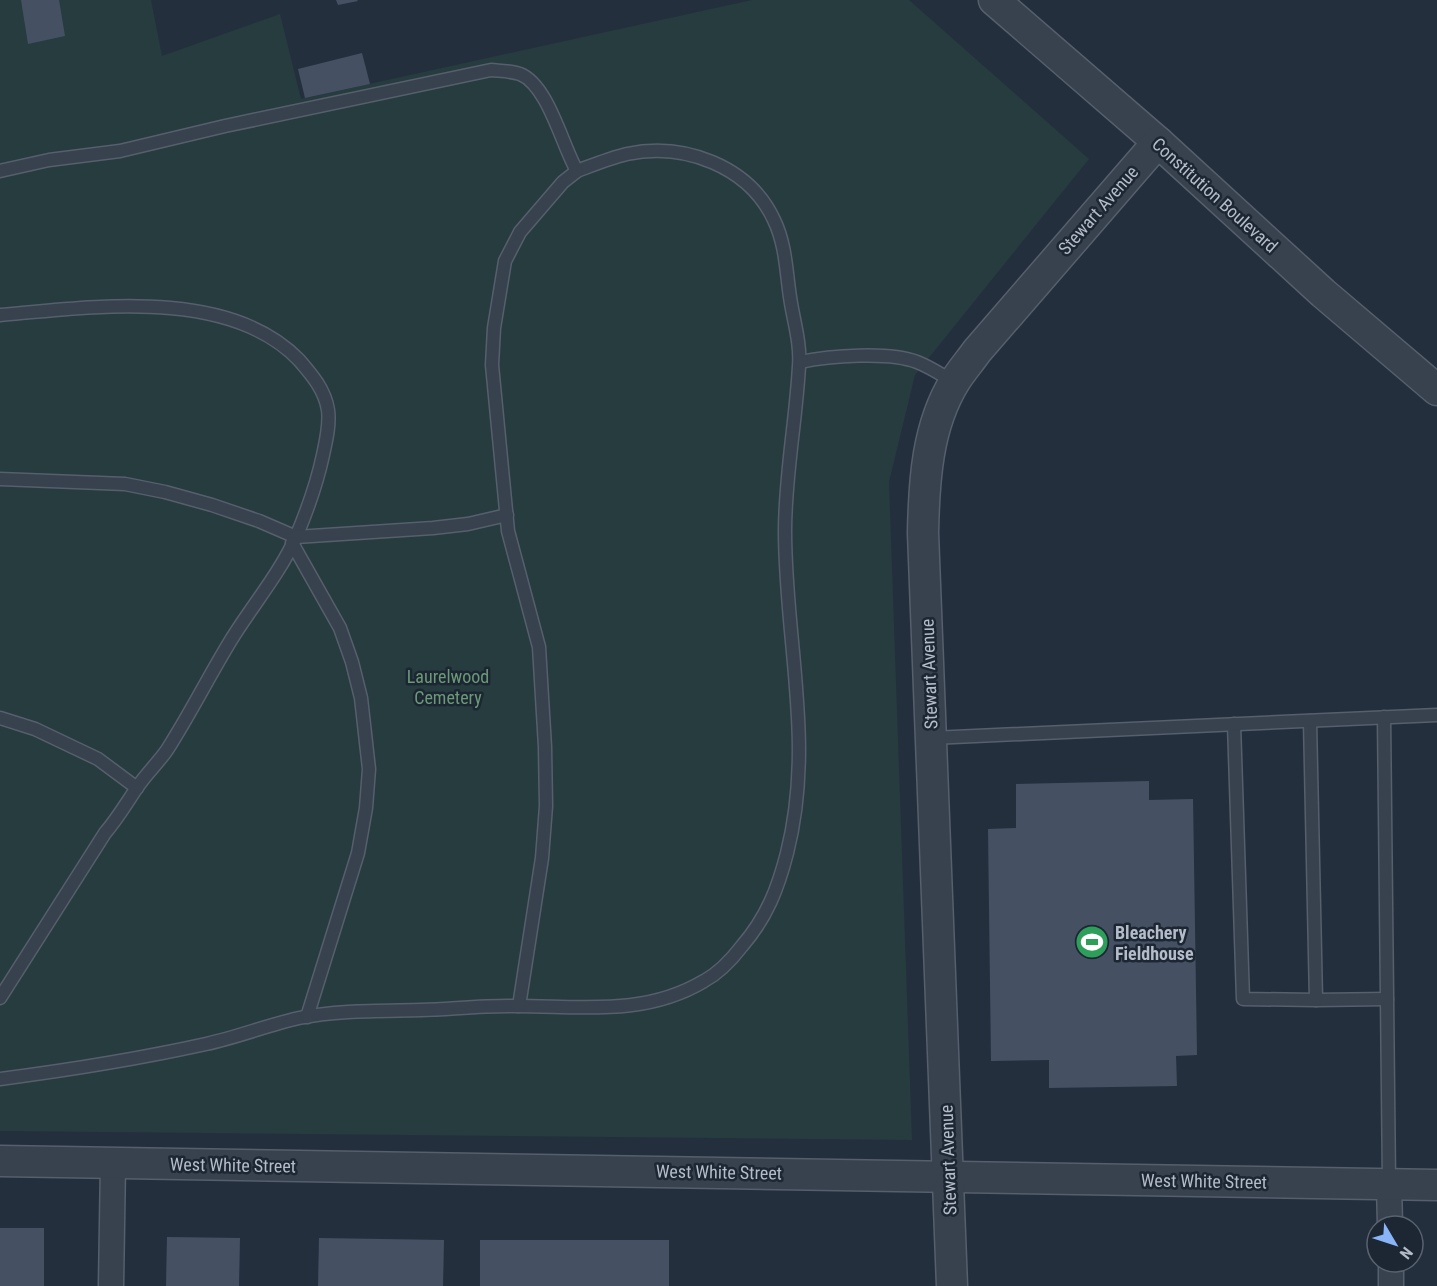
<svg xmlns="http://www.w3.org/2000/svg" width="1437" height="1286" viewBox="0 0 1437 1286" font-family="'Roboto Condensed',sans-serif">
<rect width="100%" height="100%" fill="#242f3e"/>
<path fill="#263c3f" d="M0 0H151L162 56 280 14 301 99 752 0H909L1089 159 915 375 889 482 912 1140 0 1131Z"/>
<g fill="#455162">
<path d="M21 0H59L65 36 28 44Z"/>
<path d="M336 0H357L358 1 338 5Z"/>
<path d="M362 53 370 84 305 98 298 69Z"/>
<path d="M1149 781V800L1193 799 1197 1055 1176 1056 1177 1086 1049 1088V1060L991 1061 988 829 1016 828V784Z"/>
<rect x="0" y="1228" width="44" height="58"/>
<path d="M167 1237 240 1238 239 1286H166Z"/>
<path d="M319 1238 444 1240 443 1286H318Z"/>
<rect x="480" y="1240" width="189" height="46"/>
</g>
<g fill="none" stroke-linecap="round" stroke-linejoin="round">
<g stroke="#565f6c" stroke-width="15">
<g id="service">
<path d="M0 171 49 160 120 151 225 126 491 70C501 71 511 71 520 74 548 85 562 145 577 171 593 165 610 158 627 154 684 142 749 166 774 220 786 245 786 271 790 297 793 319 801 343 799 366 796 421 785 476 785 531 785 641 815 743 787 853 778 888 767 917 742 946 732 959 719 973 704 981 642 1018 576 1005 508 1006 479 1006 450 1009 421 1010 382 1011 337 1010 299 1018 268 1025 238 1037 206 1044 138 1059 69 1070 0 1079"/>
<path d="M0 315C91 307 229 287 299 360 312 375 325 390 328 410 330 425 326 441 323 455 317 483 307 511 296 537 280 573 252 606 231 640 209 676 190 714 167 750 158 763 145 775 136 789 126 804 117 819 105 833L0 998"/>
<path d="M800 362C829 356 889 351 917 362 930 367 942 375 954 382"/>
<path d="M0 479 125 484 165 492 212 505 259 521 296 537 433 528 468 524 507 515"/>
<path d="M292 543 340 628 352 662 361 698 369 769 366 808 358 853 307 1017"/>
<path d="M1384 717 1389 1184"/>
<path d="M0 718 35 729 98 759 137 788"/>
<path d="M1310 721 1316 1000 1387 999"/>
<path d="M1234 724 1243 999 1316 1000"/>
<path d="M932 738 1437 715"/>
<path d="M519 1006 542 858 546 806 545 747 539 647 508 531 492 365 494 328 505 261 520 232 563 182 577 171"/>
</g>
</g>
<g stroke="#565f6c" stroke-width="27">
<g id="minor">
<path d="M1389 1184 1390 1226"/>
<path d="M1391 1262V1286"/>
<path d="M111 1286 113 1163"/>
</g>
</g>
<g stroke="#565f6c" stroke-width="33">
<g id="tertiary">
<path d="M994 0 1158 142 1323 293 1437 390"/>
<path d="M0 1161 1437 1185"/>
<path d="M952 1286 923 533C924 481 927 426 955 381 962 370 970 361 977 351L1158 142"/>
</g>
</g>
<use href="#service" stroke="#38414e" stroke-width="12"/>
<use href="#minor" stroke="#38414e" stroke-width="24"/>
<use href="#tertiary" stroke="#38414e" stroke-width="30"/>
</g>
<defs>
<g id="stadium-disc" transform="scale(1.725)"><circle r="9.5" fill="#2e9e5b" stroke="#1d2633"/><path d="M0-5a6.5 5 0 1 0 0 10a6.5 5 0 1 0 0-10ZM-3.5-1.8h7v3.6h-7Z" fill="#fff"/></g>
</defs>
<g fill-rule="evenodd">
<use href="#stadium-disc" x="1092" y="942"/>
</g>
<g text-anchor="middle" dominant-baseline="central" stroke-width="5" stroke-linejoin="round" paint-order="stroke">
<g font-size="18" fill="#b4bcc9" stroke="#1d2633">
<text transform="translate(1215 195) rotate(42)">Constitution Boulevard</text>
<text transform="translate(1098 210) rotate(-49)">Stewart Avenue</text>
<text transform="translate(929 674) rotate(-92)">Stewart Avenue</text>
<text transform="translate(948 1160) rotate(-92)">Stewart Avenue</text>
<text transform="translate(233 1165) rotate(1)">West White Street</text>
<text transform="translate(719 1172) rotate(1)">West White Street</text>
<text transform="translate(1204 1181) rotate(1)">West White Street</text>
</g>
<g font-size="18" fill="#6b9a76" stroke="#1d2633">
<text x="448" y="676">Laurelwood<tspan x="448" dy="21">Cemetery</tspan></text>
</g>
<g font-size="18" font-weight="bold" fill="#b4bcc9" stroke="#1d2633" text-anchor="start">
<text x="1115" y="932">Bleachery<tspan x="1115" dy="21">Fieldhouse</tspan></text>
</g>
</g>
<g transform="translate(1395 1244) rotate(129)"><circle r="28" fill="#1d2633" stroke="#59626f" stroke-width="1.5"/>
<path d="M0-4.5L10 22L0 15L-10 22Z" fill="#8ab4f8"/>
<text y="-9" font-size="16" font-weight="bold" text-anchor="middle" fill="#b4bcc9">N</text>
</g>
</svg>
